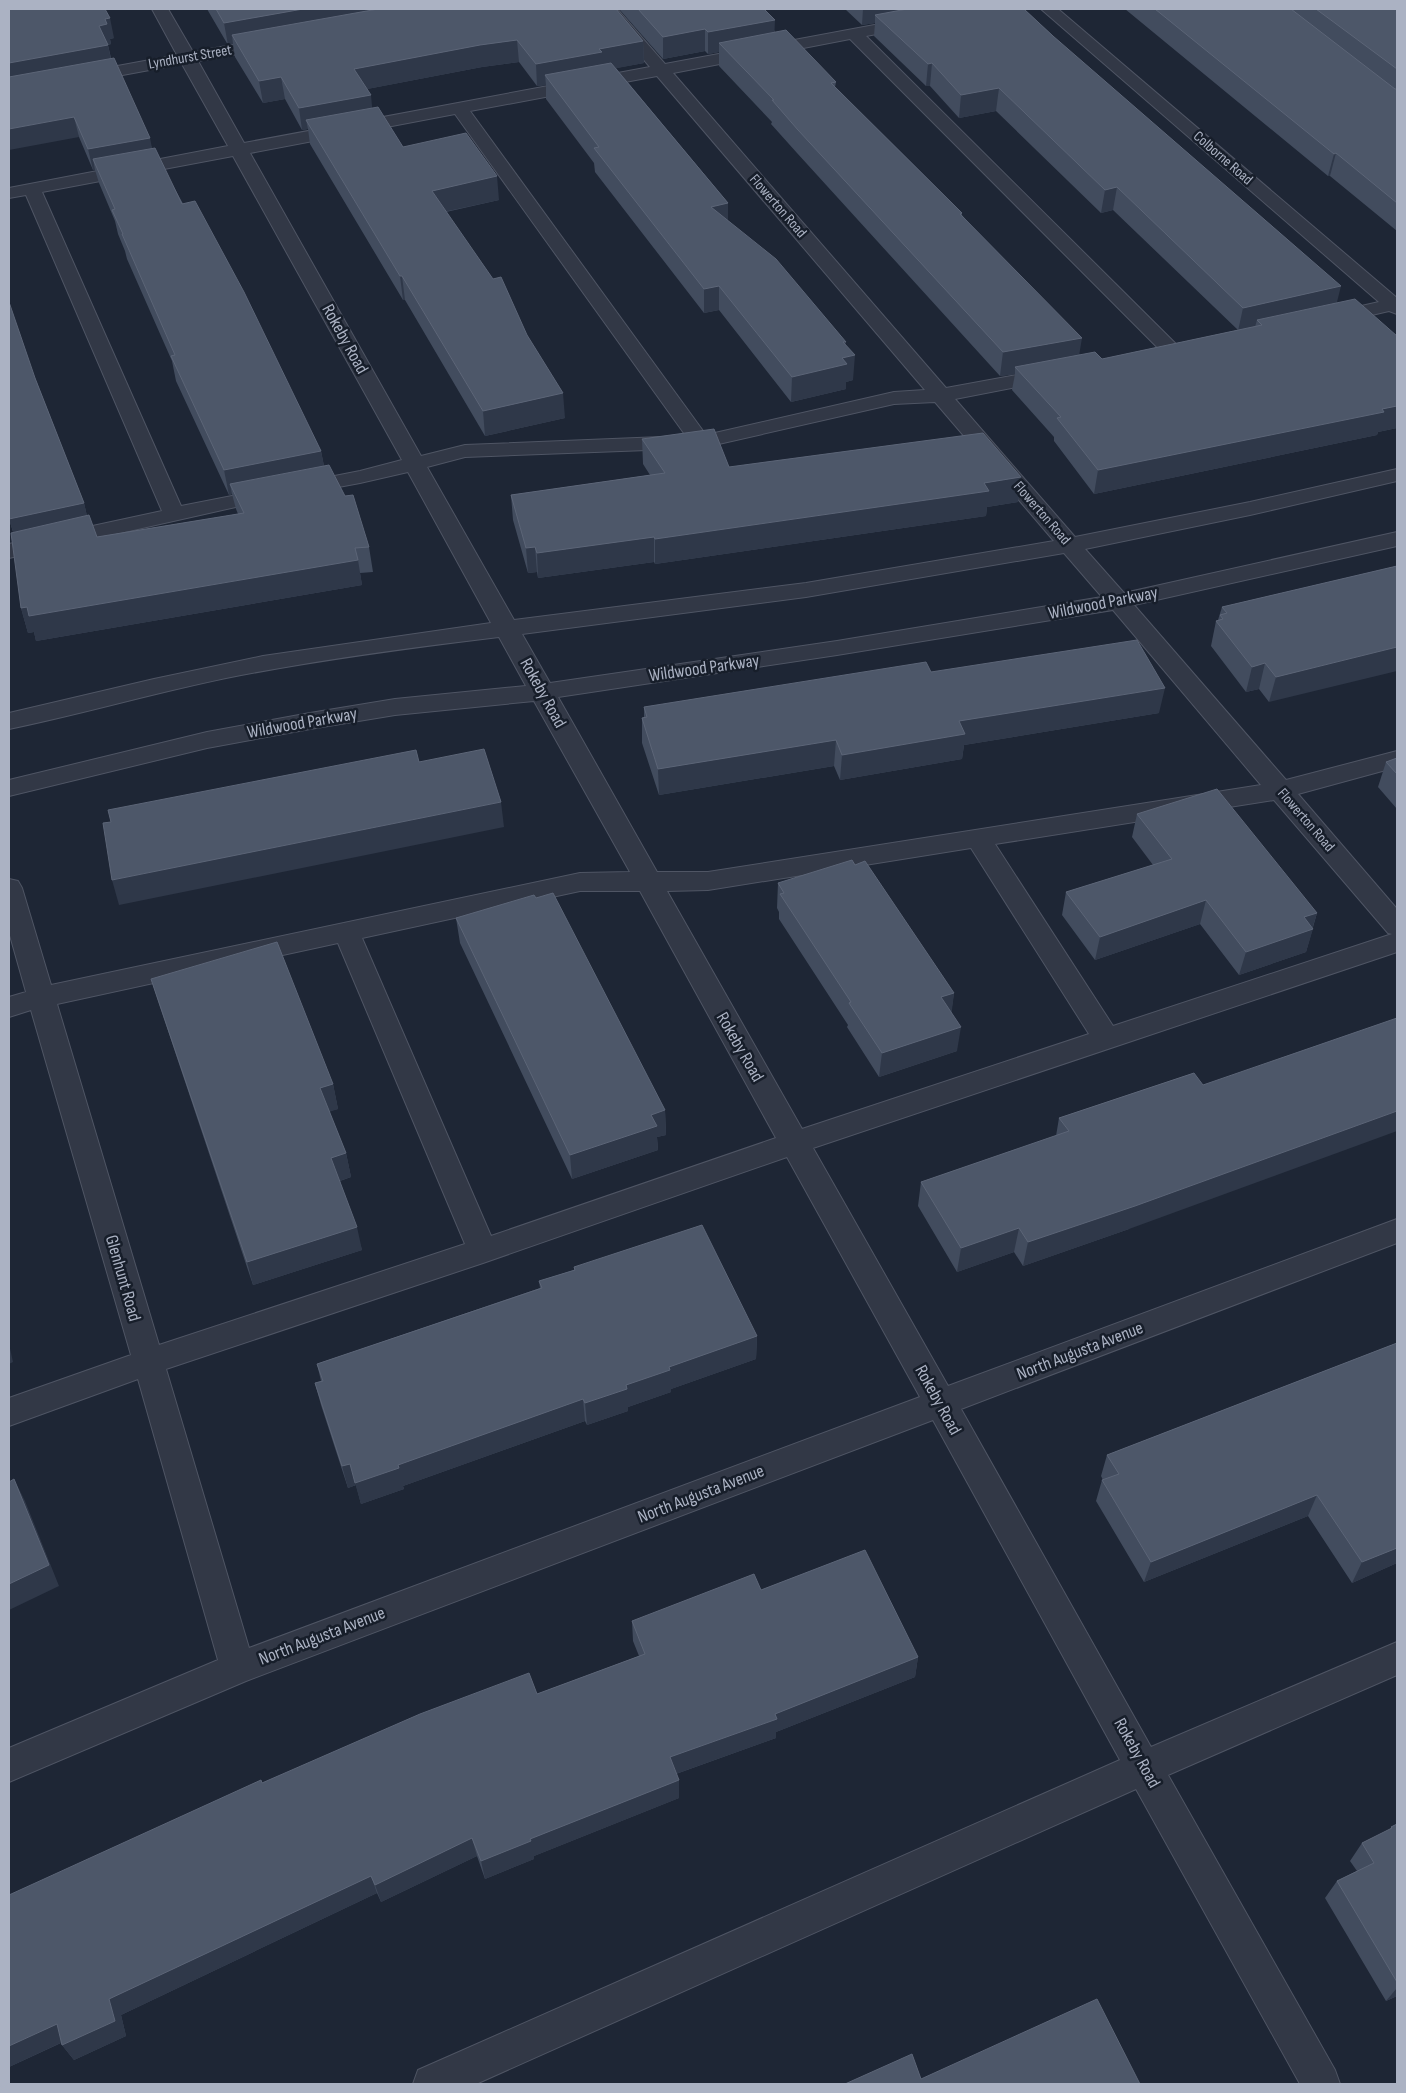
<svg xmlns="http://www.w3.org/2000/svg" width="1406" height="2093" viewBox="0 0 1406 2093" font-family="'Sofia Sans Condensed',sans-serif">
<rect width="100%" height="100%" fill="#1e2635"/>
<g fill="none" stroke-linecap="round" stroke-linejoin="round">
<g stroke="#4f5564" stroke-width="2">
<g id="minor">
<path d="M152 9H168L193 52 271 38 277 39 279 43 277 47 271 48 198 61 244 143 650 67 601 9H617L665 64 960 9H992L990 12 984 14 866 36 1181 349 1184 353 1181 357 1174 359 1167 357 850 39 673 73 946 388 1050 369 1057 371 1060 375 1057 379 955 399 1075 537 1250 502 1397 469V481L1250 515 1085 549 1124 593 1397 532V546L1134 605 1286 780 1397 751V767L1298 794 1397 909V952L813 1148 948 1386 1397 1219V1243L961 1409 1151 1747 1397 1642V1675L1168 1775 1335 2070 1340 2084H1300L1136 1789 476 2084H413L418 2070 1120 1760 933 1420 246 1681 9 1782V1748L218 1660 138 1379 9 1426V1398L131 1355 31 1010 9 1017V997L26 992 9 932V879L18 881 22 888 51 985 580 873 630 872 534 701 395 715 310 729 207 748 9 796V780L207 732 310 713 395 699 526 686 499 637C408 648 316 660 226 678 153 693 82 714 9 729V713L154 679 263 656 491 623 408 472 360 483 258 502 9 558V544L162 511 26 195 9 198V188L228 146 182 64 9 96V86L177 55ZM657 76 925 390 894 392 706 435 470 111ZM455 114 686 436 465 445 421 456 250 153ZM233 156 402 460 360 471 181 506 42 192ZM935 402 1054 541 806 583 514 620 427 467 465 457 701 448 894 404ZM1064 553 1102 597 837 641 550 683 522 634 806 597ZM1113 610 1261 785 708 872H657L558 697 837 655ZM1274 800 1388 933 1392 934 1113 1026 995 844ZM971 848 1089 1034 802 1129 667 891 708 890ZM580 891H640L776 1138 491 1236 362 938ZM338 943 465 1244 159 1345 57 1004ZM787 1157 920 1397 249 1648 166 1369 483 1263Z"/>
<path d="M1041 9H1058L1397 298V314L1389 311 1333 324 1326 322 1323 318 1326 314 1379 302Z"/>
</g>
</g>
<use href="#minor" fill="#323846" fill-rule="evenodd"/>
</g>
<g fill="#424c5e">
<path d="M9 9 114 38 110 39 111 44 108 45 111 58 152 148 321 451 324 466 369 547 373 572 360 573 362 585 36 641 34 632 28 633 21 608 13 532 9 519 35 378 84 503 87 516 97 537 238 514 236 509 232 494 229 495 176 381 172 361 127 259 125 251 118 234 115 221 99 183 95 170H93L79 137Z"/>
<path d="M207 9H616L643 41 644 63 616 68 728 203V221L846 346 853 380 846 382V389L791 402 719 310 704 313 595 172 594 163 546 99V85L537 86 519 62 482 67 367 89 372 108 403 147 499 200 446 212 565 418 485 436 405 300H403L310 144 308 129 302 130 285 99 263 103 235 57 233 44 228 45Z"/>
<path d="M619 9H764L775 32 836 82 835 87 962 213V215L1080 355 1102 359 1238 330 1113 210 1101 213 996 111 959 118 930 86H926L874 36 875 23 862 25 845 9H1024L1053 36 1337 303 1397 336V428L1378 432 1377 435 1094 494 1054 441V437L1012 390 1015 374 1000 376 797 153 771 124 772 122 719 66V52L708 54 705 51 663 59Z"/>
<path d="M1125 9H1397V231L1330 176H1328Z"/>
<path d="M642 439 729 467 1021 477 1018 502 987 507 986 516 655 564 654 562 538 578 537 572 528 573 513 520 511 495 650 475 643 464Z"/>
<path d="M1397 566 1269 702 1259 689 1246 692 1211 646 1216 621 1218 620 1222 607Z"/>
<path d="M931 672 1159 713 964 745 962 759 840 780 834 766 659 795 642 743V718L644 717V707Z"/>
<path d="M1397 758V809L1378 787 1386 762Z"/>
<path d="M1137 814 1317 913 1306 952 1239 975 1200 924 1095 960 1062 915 1066 892 1153 865 1132 837Z"/>
<path d="M778 883 954 993 951 1013 957 1051 879 1077 847 1027 848 1025 779 919V912L777 908Z"/>
<path d="M456 918 665 1110 666 1135 657 1137 658 1150 572 1179 460 943Z"/>
<path d="M151 979 333 1084 338 1109 329 1111 346 1153 351 1177 340 1181 362 1250 253 1285 159 1004Z"/>
<path d="M1194 1073 1129 1229 1023 1266 1014 1252 957 1272 918 1206 921 1182 1056 1136 1059 1118Z"/>
<path d="M574 1267 757 1336 756 1359 671 1389V1392L628 1407V1411L587 1425 585 1421 403 1486 404 1489 361 1504 356 1485 348 1488 321 1405 315 1383 321 1381 317 1364 540 1288 539 1281 574 1270Z"/>
<path d="M1397 1343V1563L1352 1583 1308 1516 1144 1582 1096 1501 1102 1480H1103L1101 1476 1107 1455Z"/>
<path d="M761 1590 918 1657 915 1677 776 1732V1738L676 1774 679 1798 534 1856V1859L485 1879 477 1856 381 1902 377 1893 121 2015 126 2036 74 2060 62 2045 61 2043 9 2067 262 1783 537 1694 639 1656 633 1641 632 1621Z"/>
<path d="M1397 1824V1996L1386 2001 1325 1898 1337 1881 1357 1871 1350 1861 1362 1843 1390 1830 1391 1827Z"/>
</g>
<g fill="#2f3849">
<path d="M303 9H426L232 35 233 44 228 45 224 23Z"/>
<path d="M863 9H951L875 15V23L862 25Z"/>
<path d="M110 18 114 38 110 39 111 44 103 46 99 26 105 19Z"/>
<path d="M775 20 774 42 719 43V52L708 54V32Z"/>
<path d="M705 29V51L663 59V37Z"/>
<path d="M517 40 519 62 482 67 357 91 354 69 480 45Z"/>
<path d="M643 41 644 63 602 71 545 75 546 85 537 86 536 64 599 49Z"/>
<path d="M108 45 112 65 9 84V63Z"/>
<path d="M932 63 930 86H926L928 64Z"/>
<path d="M281 77 285 99 263 103 259 81Z"/>
<path d="M999 88 996 111 959 118 961 95Z"/>
<path d="M371 95 373 117 306 120 308 129 302 130 299 108Z"/>
<path d="M74 117 79 137 9 150V129Z"/>
<path d="M150 138 154 158 93 159 95 170H93L88 149Z"/>
<path d="M1336 153 1330 176H1328L1334 154Z"/>
<path d="M497 176 499 200 434 214 432 191Z"/>
<path d="M1117 187 1113 210 1101 213 1105 190Z"/>
<path d="M728 203V227L711 207Z"/>
<path d="M400 276H402L405 300H403Z"/>
<path d="M719 286V310L704 313V289Z"/>
<path d="M1341 286 1335 310 1257 320 1255 327 1238 331 1243 308Z"/>
<path d="M1082 338 1078 362 1015 367V374L1000 376 1003 352Z"/>
<path d="M843 342H846L845 357 855 355 853 380 846 382V389L791 402 792 377Z"/>
<path d="M563 393 565 418 485 436 483 411Z"/>
<path d="M1397 406V428L1378 432 1377 435 1094 494 1098 470Z"/>
<path d="M321 451 326 476 230 484 232 494 229 495 224 470Z"/>
<path d="M1021 477 1018 502 987 507 986 516 655 564V539Z"/>
<path d="M84 503 89 525 16 541 9 519Z"/>
<path d="M654 537V562L538 578 537 553Z"/>
<path d="M535 547 537 572 528 573 526 548Z"/>
<path d="M358 560 362 585 36 641 34 632 28 633 21 608Z"/>
<path d="M1397 647V671L1269 702 1276 677Z"/>
<path d="M1265 663 1259 689 1246 692 1252 667Z"/>
<path d="M1165 688 1159 713 964 745 962 759 840 780 842 755 959 721Z"/>
<path d="M836 740 834 766 659 795 658 769Z"/>
<path d="M501 802 504 827 119 905 112 880Z"/>
<path d="M1206 900 1200 924 1095 960 1100 937Z"/>
<path d="M1317 913 1312 929H1313L1306 952 1239 975 1246 952 1304 917Z"/>
<path d="M954 993 951 1018 941 997Z"/>
<path d="M961 1027 957 1051 879 1077 882 1053Z"/>
<path d="M333 1084 338 1109 326 1113 320 1088Z"/>
<path d="M665 1110 666 1135 657 1137 658 1150 572 1179 570 1155 651 1115Z"/>
<path d="M1397 1111V1131L1129 1229 1023 1266 1028 1242Z"/>
<path d="M346 1153 351 1177 336 1182 331 1158Z"/>
<path d="M357 1227 362 1250 253 1285 247 1262Z"/>
<path d="M1019 1228 1014 1252 957 1272 961 1248Z"/>
<path d="M757 1336 756 1359 671 1389V1392L628 1407V1411L587 1425 585 1403 669 1367Z"/>
<path d="M9 1344 13 1362 9 1364Z"/>
<path d="M583 1399 585 1421 403 1486 404 1489 361 1504 355 1483 398 1465Z"/>
<path d="M350 1464 356 1485 348 1488 342 1466Z"/>
<path d="M14 1479 25 1501 59 1586 9 1610V1584Z"/>
<path d="M1317 1495 1308 1516 1144 1582 1151 1562Z"/>
<path d="M1397 1548V1563L1352 1583 1362 1562Z"/>
<path d="M918 1657 915 1677 776 1732V1738L670 1776V1757L775 1714Z"/>
<path d="M679 1780V1798L534 1856V1859L485 1879 481 1861 530 1839Z"/>
<path d="M472 1838 477 1856 381 1902 375 1885Z"/>
<path d="M371 1876 377 1893 121 2015 126 2036 74 2060 62 2045 109 1999Z"/>
<path d="M1397 1988V1996L1386 2001Z"/>
<path d="M57 2024 69 2039 9 2067V2046Z"/>
</g>
<g fill="#4d5769" stroke="#5c6577">
<path d="M9 9H105L110 18 105 19 107 24 99 26 108 45 9 63Z"/>
<path d="M216 9H303L224 23Z"/>
<path d="M378 9H616L643 41 599 49 602 52 536 64 517 40 480 45 354 69 371 95 299 108 281 77 259 81 232 35Z"/>
<path d="M638 9H764L775 20 708 32 705 29 663 37Z"/>
<path d="M907 9H1024L1053 36 1341 286 1243 308 1117 187 1105 190 999 88 961 95 932 63 928 64 875 15Z"/>
<path d="M1155 9H1291L1395 89H1397V203L1336 153 1334 154Z"/>
<path d="M1316 9H1397V69Z"/>
<path d="M786 30 836 82 831 83 962 213 960 214 1082 338 1003 352 798 130 772 100H774L719 43Z"/>
<path d="M114 58 150 138 88 149 74 117 9 129V77Z"/>
<path d="M611 63 728 203 711 207 776 259 846 342H843L855 355 842 358 847 364 792 377 719 286 704 289 594 148 599 147 545 75Z"/>
<path d="M378 107 403 147 466 133 497 176 432 191 493 279 501 277 527 335 563 393 483 411 402 276H400L306 120Z"/>
<path d="M155 148 182 204 195 201 244 292 321 451 224 470 171 356 175 355 122 234H123L112 210 115 209 93 159Z"/>
<path d="M1355 299 1397 336V406L1382 409 1384 412 1098 470 1057 418 1061 417 1015 367 1095 352 1102 359 1262 325 1257 320Z"/>
<path d="M9 302 35 378 84 503 9 519Z"/>
<path d="M714 429 729 467 983 433 1021 477 984 483 989 491 655 539 654 537 537 553 535 547 526 548 511 495 665 473 642 439Z"/>
<path d="M329 465 345 496 353 495 369 547 355 548 358 560 29 616 27 607 21 608 11 533 89 515 97 537 244 513 230 484Z"/>
<path d="M1397 566V647L1276 677 1265 663 1252 667 1216 621 1223 619 1220 615 1227 613 1222 607Z"/>
<path d="M1137 640 1165 688 959 721 965 734 842 755 836 740 658 769 642 718 647 717 644 707 926 662 931 672Z"/>
<path d="M484 749 501 802 112 880 103 823 111 822 108 810 416 750 419 762Z"/>
<path d="M1397 758V774L1386 762Z"/>
<path d="M1217 789 1317 913 1304 917 1313 929 1246 952 1206 900 1100 937 1066 892 1172 859 1137 814Z"/>
<path d="M852 860 855 865 865 861 954 993 941 997 961 1027 882 1053 849 1003 851 1002 780 894 784 893 778 883Z"/>
<path d="M553 893 665 1110 651 1115 657 1126 570 1155 456 918 534 895 536 898Z"/>
<path d="M277 942 333 1084 320 1088 346 1153 331 1158 357 1227 247 1262 151 979Z"/>
<path d="M1397 1018V1111L1135 1206 1028 1242 1019 1228 961 1248 921 1182 1069 1131 1059 1118 1194 1073 1203 1085Z"/>
<path d="M702 1225 757 1336 669 1367 670 1370 626 1385 627 1389 585 1403 583 1399 398 1465 399 1468 355 1483 350 1464 342 1466 315 1383 323 1381 317 1364 542 1288 539 1281 575 1270 574 1267Z"/>
<path d="M1397 1343V1548L1362 1562 1317 1495 1151 1562 1102 1480 1119 1474 1107 1455Z"/>
<path d="M14 1479 49 1565 9 1584V1482Z"/>
<path d="M865 1550 918 1657 775 1714 777 1719 670 1757 679 1780 530 1839 531 1841 481 1861 472 1838 375 1885 371 1876 109 1999 115 2021 62 2045 57 2024 9 2046V1895L261 1780 262 1783 420 1714 529 1673 537 1694 645 1654 632 1621 754 1574 761 1590Z"/>
<path d="M1397 1824V1982L1337 1881 1374 1863 1362 1843 1392 1828 1391 1827Z"/>
<path d="M1097 1999 1140 2084H845L912 2054 921 2079Z"/>
</g>
<g text-anchor="middle" dominant-baseline="central" stroke-width="5" stroke-linejoin="round" paint-order="stroke">
<g font-size="15" fill="#abb2c3" stroke="#171e2a">
<text transform="translate(190 57) rotate(-10)">Lyndhurst Street</text>
<text transform="translate(1223 158) rotate(41)">Colborne Road</text>
<text transform="translate(778 206) rotate(49)">Flowerton Road</text>
<text transform="translate(1042 513) rotate(49)">Flowerton Road</text>
<text transform="translate(1306 820) rotate(49)">Flowerton Road</text>
</g>
<g font-size="18" fill="#abb2c3" stroke="#171e2a">
<text transform="translate(345 339) rotate(61)">Rokeby Road</text>
<text transform="translate(1103 603) rotate(-11)">Wildwood Parkway</text>
<text transform="translate(704 668) rotate(-8)">Wildwood Parkway</text>
<text transform="translate(543 693) rotate(61)">Rokeby Road</text>
<text transform="translate(302 723) rotate(-10)">Wildwood Parkway</text>
<text transform="translate(740 1047) rotate(60)">Rokeby Road</text>
<text transform="translate(123 1278) rotate(74)">Glenhunt Road</text>
<text transform="translate(1080 1351) rotate(-21)">North Augusta Avenue</text>
<text transform="translate(938 1400) rotate(61)">Rokeby Road</text>
<text transform="translate(701 1494) rotate(-21)">North Augusta Avenue</text>
<text transform="translate(322 1636) rotate(-21)">North Augusta Avenue</text>
<text transform="translate(1137 1753) rotate(61)">Rokeby Road</text>
</g>
</g>
<rect width="1406" height="2093" fill="none" stroke="#abb2c3" stroke-width="20"/>
</svg>
